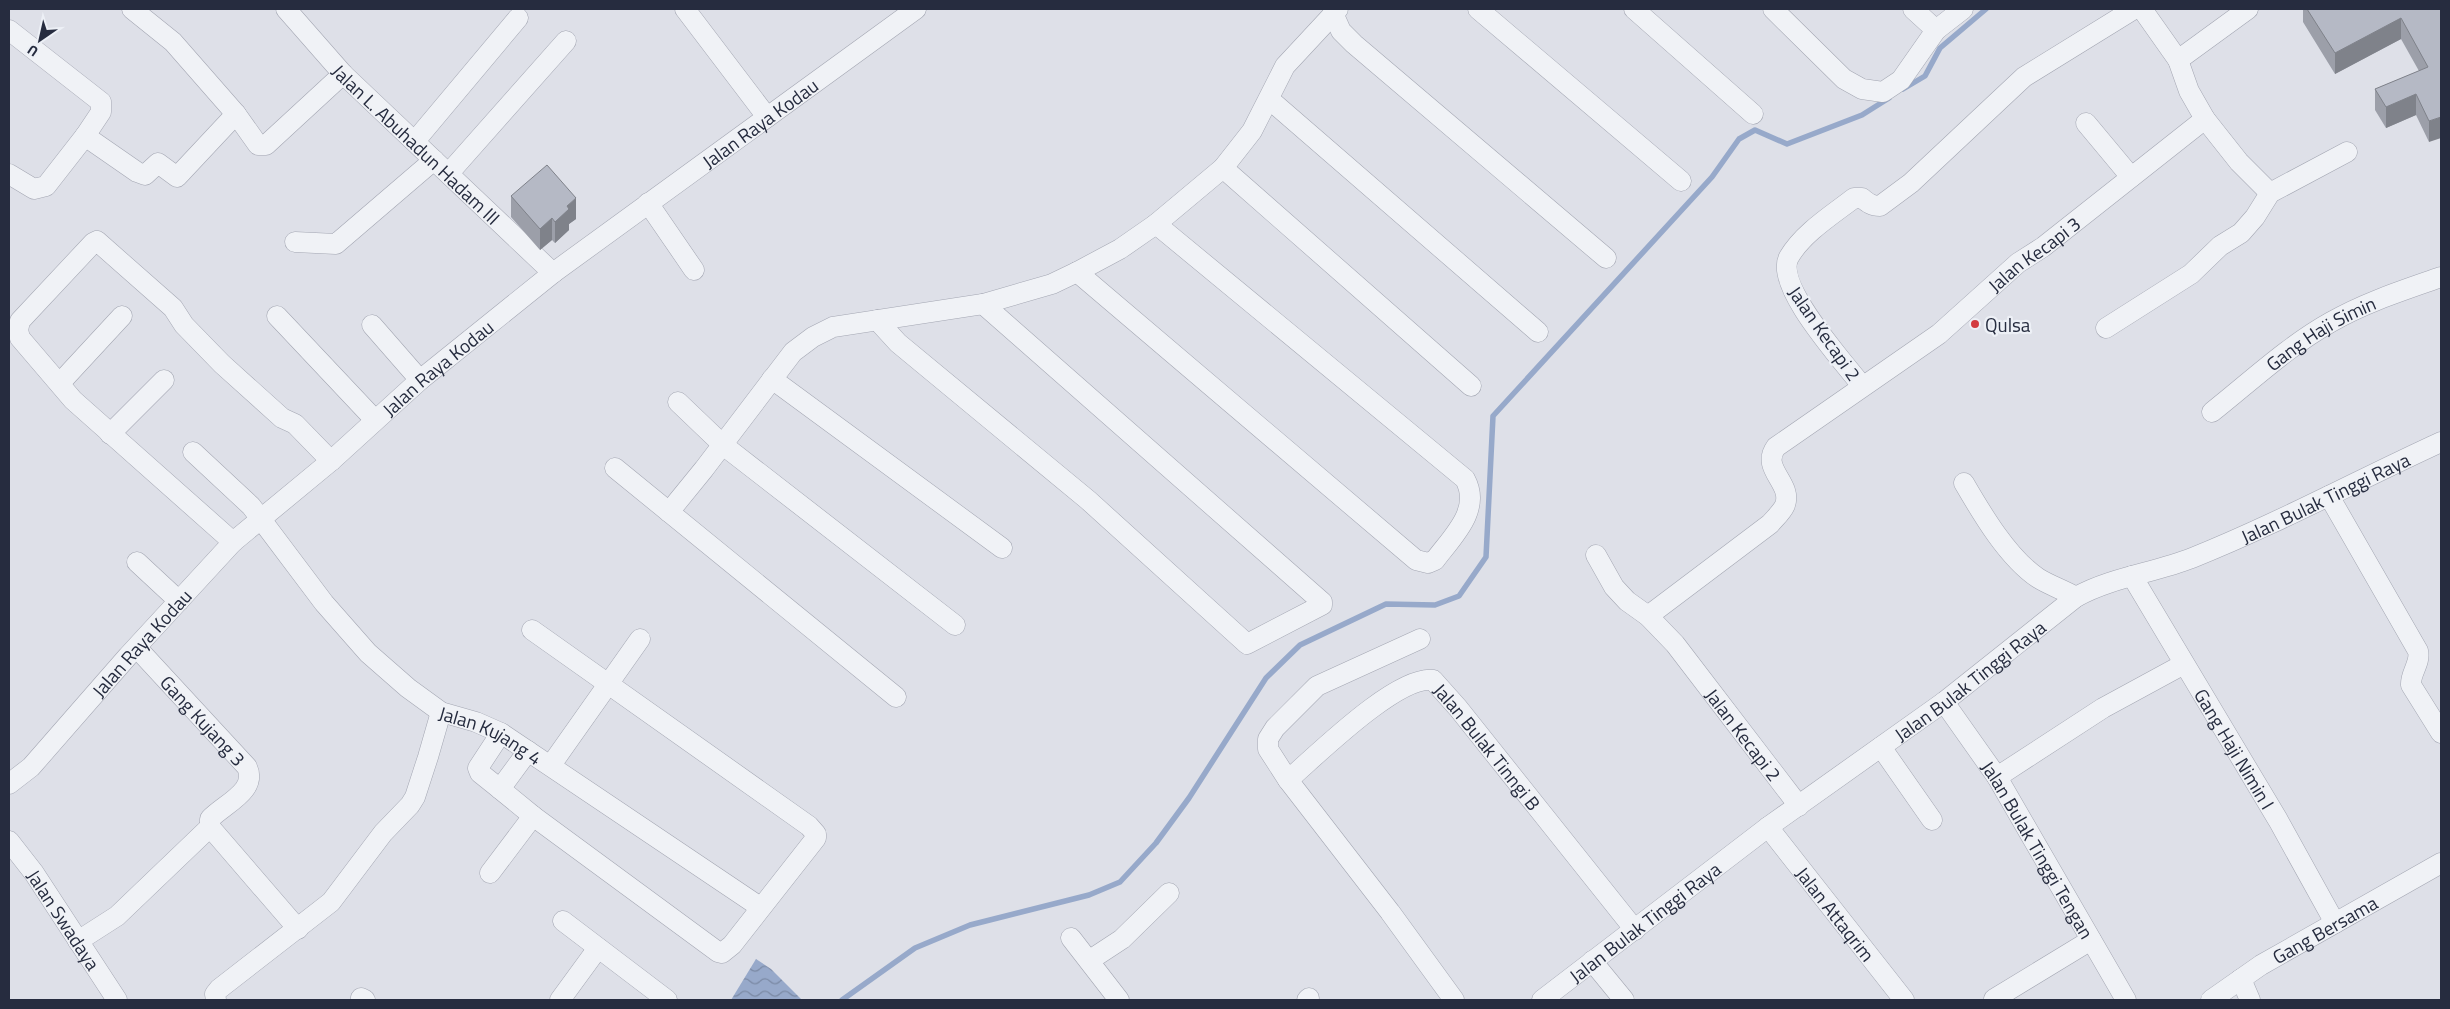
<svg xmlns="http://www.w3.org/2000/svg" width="2450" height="1009" viewBox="0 0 2450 1009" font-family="'Titillium Web',sans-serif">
<defs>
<pattern id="water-waves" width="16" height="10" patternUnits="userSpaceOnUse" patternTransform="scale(1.25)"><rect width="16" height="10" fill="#97a9ca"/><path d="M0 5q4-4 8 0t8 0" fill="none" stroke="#7b8aa5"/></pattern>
</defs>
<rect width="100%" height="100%" fill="#dee0e8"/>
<path fill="url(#water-waves)" d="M756 959 771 969 802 1000H731Z"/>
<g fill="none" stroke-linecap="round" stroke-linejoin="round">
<g stroke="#97a9ca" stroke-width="5.5">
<path d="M1903 89 1925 76 1940 48 1986 9"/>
<path d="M842 1000 915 948 970 925 1089 895 1120 882 1156 843 1189 798 1266 678 1300 645 1386 604 1435 605 1459 596 1486 557 1493 416 1712 177 1739 139 1755 130 1787 144 1862 115 1889 98"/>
</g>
<g stroke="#a3a6b2" stroke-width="21">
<g id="minor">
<path d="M132 9 173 42 236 114 258 145H266L343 74"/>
<path id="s1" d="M286 9 343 74 553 273"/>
<path d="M685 9 767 117"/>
<path d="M1478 9 1681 181"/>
<path d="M1634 9 1753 114"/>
<path d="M1773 9 1844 79 1862 89 1883 92 1901 80 1936 30 1963 9"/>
<path d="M1913 9 1936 30"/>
<path d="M2142 9 2178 60 2189 91 2205 119 2239 162 2270 193"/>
<path d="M1333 13 1341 31 1354 44 1606 258"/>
<path d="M9 30 101 102V112L85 136"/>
<path d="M2178 60 2248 9"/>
<path d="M1269 99 1538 332"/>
<path d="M2086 123 2131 177"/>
<path d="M415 141 518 18"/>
<path d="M1223 168 1471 386"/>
<path d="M449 173 566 41"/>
<path d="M9 174 34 189 46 186 85 136 137 172 145 175 158 163 177 177 236 114"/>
<path d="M648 203 694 270"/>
<path d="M295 242 336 244 434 160"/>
<path d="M1077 272 1416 560 1428 563 1435 560C1452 537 1482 510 1465 479L1156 224"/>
<path d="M277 316 375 420"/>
<path d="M877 320 898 343 1088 500 1247 644 1322 605V602L983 304"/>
<path d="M372 325 420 380"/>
<path d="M2106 328 2191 274 2220 246 2241 233 2255 217 2270 193 2347 152"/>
<path d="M772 379 1002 548"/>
<path d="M60 383 122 316"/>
<path d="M1862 386C1844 362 1773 285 1789 257 1803 233 1832 215 1854 198H1862C1868 203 1872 206 1880 206L1911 183 2024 77 2134 9"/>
<path d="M678 402 723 445 955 625"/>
<path id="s2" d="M2212 412C2250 382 2288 346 2331 322 2366 302 2404 290 2441 277"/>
<path d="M110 434 164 380"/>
<path id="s3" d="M193 452 251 506 324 603 368 653 408 688 441 712 476 722 501 733 760 907"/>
<path d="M615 468 896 697"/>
<path d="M1964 483C1982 514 2008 558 2038 578 2049 585 2064 590 2076 597"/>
<path d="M2329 496 2418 651C2421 663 2410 673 2411 685L2441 733"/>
<path d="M669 512 704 469 793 352 813 337 833 327 983 304 1052 284 1077 272 1120 249 1156 224 1223 168 1252 131 1285 66 1338 9"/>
<path d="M233 542 73 400 20 338 18 330 20 321 93 243 97 241 173 308 184 325 222 364 282 418 295 424 331 461"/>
<path id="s4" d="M1596 555 1614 587 1627 601 1648 616 1675 644 1799 806"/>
<path d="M137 562 179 601"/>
<path id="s5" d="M2132 576 2278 820 2335 923"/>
<path id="s6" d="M1648 616 1770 524C1775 518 1782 512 1785 505 1793 483 1760 469 1776 447L1939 334 2018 263 2043 247 2205 119"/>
<path d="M1420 639 1317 686 1275 728 1268 739V749L1288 780 1390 912 1454 1000"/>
<path id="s7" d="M137 648 247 767C258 791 224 804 210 819V827L298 929"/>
<path id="s8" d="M1944 702 1997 777 2126 1000"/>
<path d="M1881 747 1932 820"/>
<path d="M528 751 500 789 533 816 718 952 722 953 732 945 816 838V834L809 826 532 630"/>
<path d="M551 765 640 639"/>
<path d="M1997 777 2103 708 2184 664"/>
<path id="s9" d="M1288 780C1316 756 1397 675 1433 680L1458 708 1635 930"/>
<path id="s10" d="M9 784 31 767 128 656 233 542 331 461 420 380 553 273 916 9"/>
<path d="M500 789 480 773 478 768 501 733"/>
<path id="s11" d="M1768 827 1904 1000"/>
<path id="s12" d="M9 841 34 873 117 1000"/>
<path d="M490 873 533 816"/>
<path d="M563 921 667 1000"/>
<path d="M1071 938 1119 1000"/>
<path d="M78 941 117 916 210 827"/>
<path d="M1090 960 1122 939 1169 893"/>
<path d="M1592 961 1624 1000"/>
<path d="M2241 979 2250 1000"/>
<path d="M361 998 365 1000"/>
<path d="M1994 999 2091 940"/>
<path d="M216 1000 215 994 219 989 331 902 383 833 410 805 415 797 428 757 441 712"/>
<path d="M560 1000 598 948"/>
<path d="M1307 1000 1309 998"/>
<path id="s13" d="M1542 1000 1768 827 1944 702 2076 597C2112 577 2154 573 2192 558 2277 524 2358 480 2441 442"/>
<path id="s14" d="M2211 1000 2261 965 2441 863"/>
</g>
</g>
<use href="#minor" stroke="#f0f2f6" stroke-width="20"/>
</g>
<g fill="#9c9fa9">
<path d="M2303 9H2441L2429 142 2416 115 2386 128 2375 110V89L2419 71 2401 39 2335 74 2303 22Z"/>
<path d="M511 196 576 219 569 224V230L555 243 552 240 540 250 511 217Z"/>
</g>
<g fill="#7f828a">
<path d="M2401 18V39L2335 74V53Z"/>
<path d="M2416 94V115L2386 128V107Z"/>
<path d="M2441 117V138L2429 142V121Z"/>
<path d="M576 198V219L569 224V230L555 243V222L567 206Z"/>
<path d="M552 218V240L540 250V229Z"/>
</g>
<g fill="#b5b9c5" stroke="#7f828a">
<path d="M2307 9H2441V117L2429 121 2416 94 2386 107 2375 89 2428 67 2401 18 2335 53Z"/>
<path d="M547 165 576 198 567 206 569 209 555 222 552 218 540 229 511 196Z"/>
</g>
<circle fill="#d33c40" stroke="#edf0f6" stroke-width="2" cx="1975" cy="324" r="5"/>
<g text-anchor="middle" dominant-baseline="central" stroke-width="4.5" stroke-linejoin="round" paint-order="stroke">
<g font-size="19" fill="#262c3f" stroke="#edf0f6">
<text stroke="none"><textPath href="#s10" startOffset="1004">Jalan Raya Kodau</textPath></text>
<text stroke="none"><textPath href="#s1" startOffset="188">Jalan L. Abuhadun Hadam III</textPath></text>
<text stroke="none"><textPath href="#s6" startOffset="562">Jalan Kecapi 3</textPath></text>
<text transform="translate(1825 333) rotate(55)">Jalan Kecapi 2</text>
<text stroke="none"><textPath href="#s2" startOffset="135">Gang Haji Simin</textPath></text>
<text stroke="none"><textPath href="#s10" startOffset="599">Jalan Raya Kodau</textPath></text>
<text stroke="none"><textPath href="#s13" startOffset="938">Jalan Bulak Tinggi Raya</textPath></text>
<text stroke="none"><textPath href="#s10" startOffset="194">Jalan Raya Kodau</textPath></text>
<text stroke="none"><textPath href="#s13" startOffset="534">Jalan Bulak Tinggi Raya</textPath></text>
<text stroke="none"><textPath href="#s7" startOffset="98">Gang Kujang 3</textPath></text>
<text stroke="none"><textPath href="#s4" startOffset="234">Jalan Kecapi 2</textPath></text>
<text stroke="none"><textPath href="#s3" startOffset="416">Jalan Kujang 4</textPath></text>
<text stroke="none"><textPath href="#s9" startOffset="265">Jalan Bulak Tinngi B</textPath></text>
<text stroke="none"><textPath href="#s5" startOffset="201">Gang Haji Nimin I</textPath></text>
<text stroke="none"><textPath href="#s8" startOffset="175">Jalan Bulak Tinggi Tengan</textPath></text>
<text stroke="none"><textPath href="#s11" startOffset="110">Jalan Attaqrim</textPath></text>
<text stroke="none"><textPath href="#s12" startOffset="96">Jalan Swadaya</textPath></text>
<text stroke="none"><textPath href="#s13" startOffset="129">Jalan Bulak Tinggi Raya</textPath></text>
<text stroke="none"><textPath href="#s14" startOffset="134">Gang Bersama</textPath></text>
</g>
<g font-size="19" fill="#262c3f" stroke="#edf0f6" text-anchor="start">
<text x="1985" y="324">Qulsa</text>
</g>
</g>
<rect width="2450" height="1009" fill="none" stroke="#262c3f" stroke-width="20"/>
<g transform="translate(40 40) rotate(214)" stroke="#edf0f6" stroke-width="4" paint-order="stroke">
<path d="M0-4L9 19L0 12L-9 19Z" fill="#262c3f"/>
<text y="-8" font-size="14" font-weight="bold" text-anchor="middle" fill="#262c3f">U</text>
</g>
</svg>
